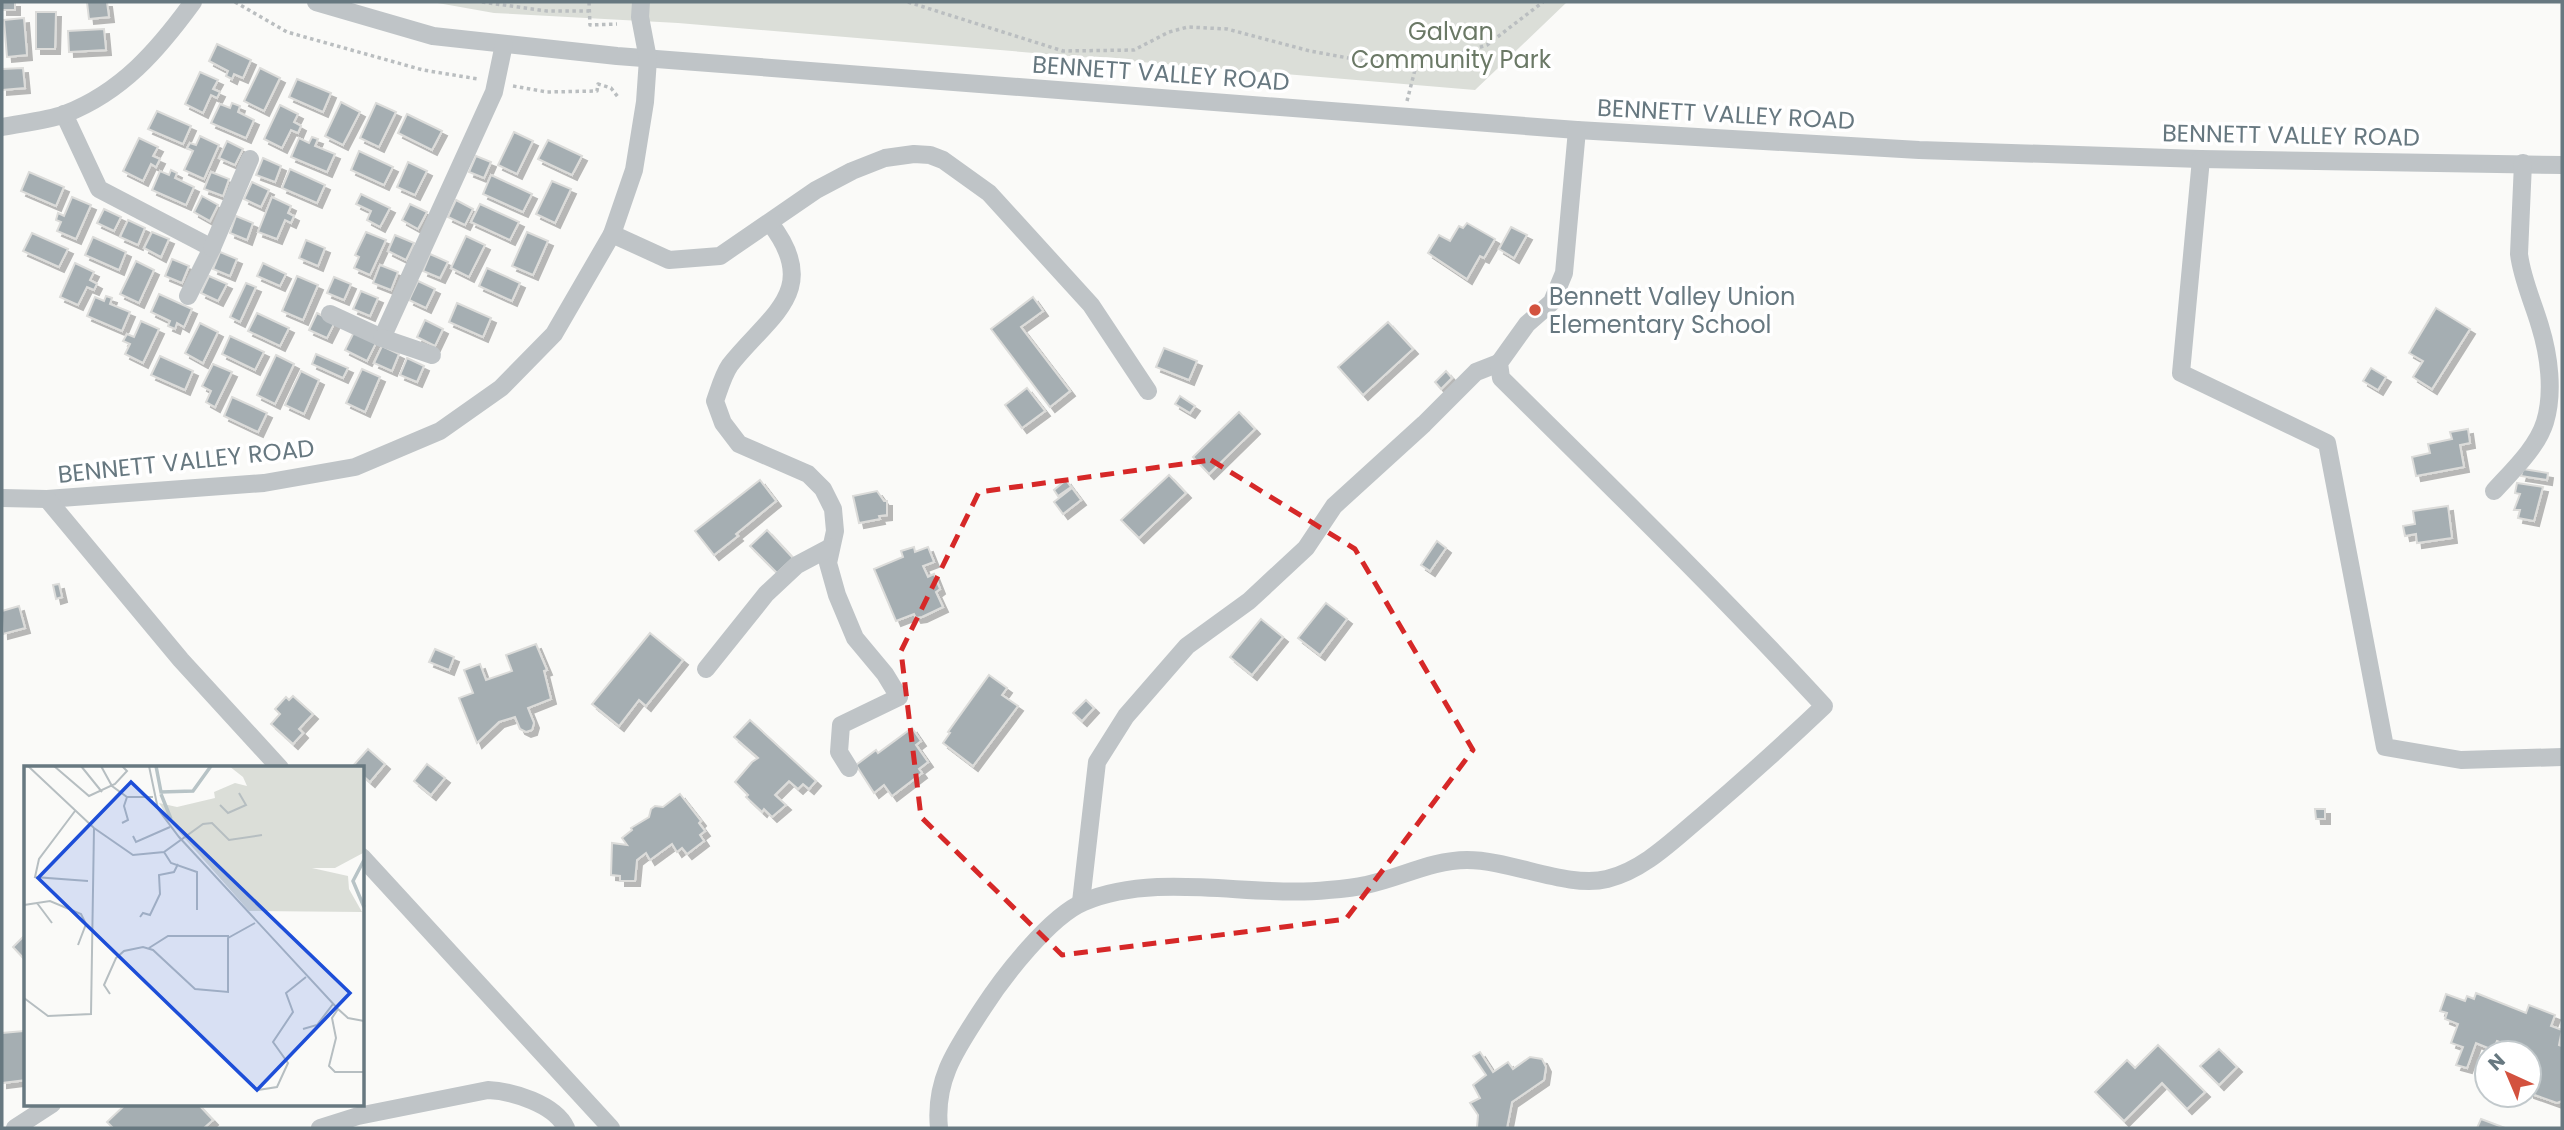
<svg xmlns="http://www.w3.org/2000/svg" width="2564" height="1130" viewBox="0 0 2564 1130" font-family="Poppins,sans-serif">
<defs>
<filter id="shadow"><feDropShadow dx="5" dy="5" stdDeviation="0" flood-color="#0004"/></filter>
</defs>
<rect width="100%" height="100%" fill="#fafaf8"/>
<path fill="#dbded8" d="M432 2H1567L1475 90 678 23 494 13Z"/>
<g fill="#a5aeb2" stroke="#dcdcda" stroke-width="2" filter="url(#shadow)">
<rect x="2" y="2" width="13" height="8"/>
<path d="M87 2H107L109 17 89 19Z"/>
<path d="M36 12H56L55 49H36Z"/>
<path d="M24 18 27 55 7 57 4 20Z"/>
<path d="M104 29 106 50 69 52 68 31Z"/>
<path d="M217 44 251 60 243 78 234 74 232 79 226 76 228 71 209 61Z"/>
<path d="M23 68 25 88 2 90V69Z"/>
<path d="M260 68 280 78 264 111 244 101Z"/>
<path d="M200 72 218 80 213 89 220 92 217 98 211 95 203 113 185 104Z"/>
<path d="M297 79 331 93 323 112 289 97Z"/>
<path d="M341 102 360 112 343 145 325 136Z"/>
<path d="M232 103 240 106 238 112 254 120 246 138 211 123 220 104 230 108Z"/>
<path d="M376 103 396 112 379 147 360 138Z"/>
<path d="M280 105 298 114 294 122 301 126 298 133 291 130 282 148 264 139Z"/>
<path d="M157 111 191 126 183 144 148 129Z"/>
<path d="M407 114 442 131 432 150 398 133Z"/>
<path d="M514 132 533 141 517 174 498 165Z"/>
<path d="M200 136 219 145 204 179 184 170 193 151 187 148 190 143 196 145Z"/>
<path d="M312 137 318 139 315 146 335 154 327 172 291 157 299 138 309 143Z"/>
<path d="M139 138 158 147 153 156 160 159 156 167 151 164 143 181 123 171Z"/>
<path d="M548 140 582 156 572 175 538 159Z"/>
<path d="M227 141 243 149 235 165 219 158Z"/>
<path d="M359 151 393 167 384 185 351 170Z"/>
<path d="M476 156 491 162 484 178 469 172Z"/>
<path d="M263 158 281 166 275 182 256 175Z"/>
<path d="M408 162 427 171 415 195 397 187Z"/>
<path d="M290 169 325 185 317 203 282 188Z"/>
<path d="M171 170 177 173 175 178 194 187 186 205 152 190 160 171 169 175Z"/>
<path d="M29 172 64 187 56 206 21 191Z"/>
<path d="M211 172 229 179 223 196 204 189Z"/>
<path d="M491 175 532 194 523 212 483 194Z"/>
<path d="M552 181 571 189 555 223 536 214Z"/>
<path d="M252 182 269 190 261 207 244 199Z"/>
<path d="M361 194 390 208 380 227 367 220 371 211 356 204Z"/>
<path d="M202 196 218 205 210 221 194 212Z"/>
<path d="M72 197 91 205 76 239 57 231 61 222 56 220 58 213 64 216Z"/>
<path d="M272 197 291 206 288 213 294 216 291 223 285 220 277 239 258 232Z"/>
<path d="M456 200 473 209 465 225 448 217Z"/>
<path d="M410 204 427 212 418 229 402 220Z"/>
<path d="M480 204 519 222 510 240 471 222Z"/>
<path d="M104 209 121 217 114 231 97 223Z"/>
<path d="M236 216 253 223 247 240 230 233Z"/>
<path d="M128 220 145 228 138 245 120 237Z"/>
<path d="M1467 223 1495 239 1484 258 1480 256 1467 279 1428 253 1439 235 1450 241 1459 226 1463 228Z"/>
<path d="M1511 227 1527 235 1514 258 1499 249Z"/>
<path d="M152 232 169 239 161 257 144 248Z"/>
<path d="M366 232 386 240 370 275 354 268 359 257 355 255Z"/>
<path d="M527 232 548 241 533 275 512 266Z"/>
<path d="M32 233 68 249 59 267 23 251Z"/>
<path d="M395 235 414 243 406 260 388 251Z"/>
<path d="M466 236 485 245 469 277 451 268Z"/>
<path d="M93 237 126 252 119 270 85 255Z"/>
<path d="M306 240 325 248 318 266 299 258Z"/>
<path d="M220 252 237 259 230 276 213 269Z"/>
<path d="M430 254 448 262 440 278 423 271Z"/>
<path d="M172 259 189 266 182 283 165 276Z"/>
<path d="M136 261 154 270 139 303 120 294Z"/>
<path d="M75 263 94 272 90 280 97 284 94 290 87 287 78 305 60 297Z"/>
<path d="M263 263 286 274 280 286 257 276Z"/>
<path d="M380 265 398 272 391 290 373 283Z"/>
<path d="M487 268 520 283 512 301 479 286Z"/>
<path d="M209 276 227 284 218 301 201 293Z"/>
<path d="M297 276 318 285 303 320 282 311Z"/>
<path d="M334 277 351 284 344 300 327 293Z"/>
<path d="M418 281 435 289 426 308 409 300Z"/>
<path d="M246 283 256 287 240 322 230 317Z"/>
<path d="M361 291 378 298 370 316 353 309Z"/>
<path d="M159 294 192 309 184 327 177 323 175 329 168 326 170 321 151 312Z"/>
<path d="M106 296 112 298 110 304 130 312 122 331 87 316 95 297 104 301Z"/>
<path d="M1033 297 1043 311 1021 327 1070 391 1050 407 991 329Z"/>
<path d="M457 303 491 318 483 337 449 322Z"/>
<path d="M2436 308 2470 329 2432 389 2413 377 2423 361 2409 353Z"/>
<path d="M257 313 289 328 280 346 248 331Z"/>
<path d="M317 313 335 322 327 338 309 330Z"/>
<path d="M425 320 443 329 435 346 417 337Z"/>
<path d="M141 321 159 329 143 363 125 354 130 344 123 341 127 334 134 337Z"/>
<path d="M1388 322 1413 349 1363 395 1338 367Z"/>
<path d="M200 323 218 332 203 363 185 353Z"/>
<path d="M354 332 376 343 367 361 345 350Z"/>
<path d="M230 336 264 352 255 370 222 354Z"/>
<path d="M382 346 399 354 392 371 374 363Z"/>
<path d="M1164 348 1197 361 1189 380 1156 367Z"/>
<path d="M316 354 348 368 343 378 312 364Z"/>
<path d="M276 355 294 364 275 404 257 395Z"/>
<path d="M160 356 193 371 185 390 151 375Z"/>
<path d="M407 358 424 366 417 382 400 375Z"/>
<path d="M213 364 232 372 215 407 206 402 211 391 202 386Z"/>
<path d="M2371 368 2386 377 2378 390 2363 381Z"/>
<path d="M362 369 380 377 365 412 346 403Z"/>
<path d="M301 371 319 380 304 414 285 405Z"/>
<path d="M1446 371 1452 378 1441 389 1435 382Z"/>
<path d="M1027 388 1045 411 1022 428 1005 405Z"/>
<path d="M1180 396 1195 406 1190 413 1175 404Z"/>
<path d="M232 397 267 413 258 432 224 416Z"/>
<path d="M1239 412 1255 429 1209 474 1193 457Z"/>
<path d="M2468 429 2470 443 2460 445 2464 467 2416 476 2412 457 2430 453 2428 444 2452 439 2450 432Z"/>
<path d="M2523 469 2548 473 2547 480 2521 476Z"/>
<path d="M1169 475 1186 493 1139 538 1121 520Z"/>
<path d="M760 480 776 501 736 534 738 536 714 555 695 531Z"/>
<path d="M1066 480 1071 487 1058 496 1054 490Z"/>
<path d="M2517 483 2543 487 2534 521 2518 518 2520 510H2514L2520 494 2515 493Z"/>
<path d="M1072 488 1081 500 1063 514 1054 502Z"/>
<path d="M877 491 884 501H887V515L879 516 880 519 859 523 853 496Z"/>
<path d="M2448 506 2452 538 2417 543 2416 534 2405 536 2403 526 2415 524 2413 511Z"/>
<path d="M767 530 793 558 777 573 750 546Z"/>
<path d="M1437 541 1446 548 1430 571 1421 565Z"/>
<path d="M914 547 915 552 928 547 934 562 923 566 928 577 934 574 940 589 936 592 943 607 922 617 916 618 914 614 896 621 874 569 903 557 901 551Z"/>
<path d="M59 584 62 597 56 599 53 585Z"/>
<path d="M1326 603 1347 619 1320 655 1298 638Z"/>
<path d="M19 606 25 628 3 634 2 611Z"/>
<path d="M1261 619 1283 637 1252 675 1230 657Z"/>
<path d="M650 633 683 660 646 706 639 700 619 726 592 704Z"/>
<path d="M536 644 547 670 544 671 551 699 528 708 534 723 532 730 526 732 520 729 515 717 499 722 477 743 459 698 473 693 464 670 480 664 486 680 512 671 506 655Z"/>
<path d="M435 649 454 657 449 670 429 662Z"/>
<path d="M989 675 1007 688 1002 695 1018 706 973 766 943 743 950 733 948 732Z"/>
<path d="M293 696 313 714 299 729 303 733 293 744 271 724 280 714 275 709 286 697 289 700Z"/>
<path d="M1086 700 1094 708 1082 721 1073 713Z"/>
<path d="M750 720 816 781 809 789 803 784 798 789 789 781 775 795 786 805 772 817 764 809 762 812 746 797 748 795 735 782 752 762 758 758 734 737Z"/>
<path d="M912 728 921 741 916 745 928 762 919 769 922 773 892 796 884 785 874 793 856 765 876 750 878 753Z"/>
<path d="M368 749 385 764 370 782 362 775V768L352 767Z"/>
<path d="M427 764 445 778 431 795 414 781Z"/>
<path d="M680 794 701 821 699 823 705 831 700 835 704 841 687 854 682 848 677 852 672 844 650 860 646 853 637 860 635 881H620V876L611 875 612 843 627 845 622 838 632 830 631 828 649 817 651 809 655 806 663 807Z"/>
<path d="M2315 809H2325V819H2316Z"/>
<path d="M26 934V961L13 947Z"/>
<path d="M2476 993 2526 1013 2529 1005 2555 1015 2551 1026 2562 1030 2559 1045 2562 1046V1101L2557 1103 2529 1093V1053H2518L2519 1049 2497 1041 2493 1050 2476 1043 2467 1068 2456 1065 2463 1047 2451 1043 2458 1024 2445 1019 2447 1013 2440 1011 2446 994 2465 1001 2467 996 2474 999Z"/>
<path d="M24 1031 26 1037V1080L2 1083V1033Z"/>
<path d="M2158 1045 2205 1092 2187 1109 2162 1083 2124 1121 2095 1092 2127 1060 2135 1068Z"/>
<path d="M2219 1049 2237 1067 2219 1085 2200 1066Z"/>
<path d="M1480 1052 1493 1072 1508 1062 1513 1069 1530 1057 1542 1059 1546 1067 1544 1080 1512 1102 1507 1128H1477L1478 1115 1470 1103 1480 1098 1473 1085 1486 1075 1473 1056Z"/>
<path d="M126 1104H198L213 1120 204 1128H113L107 1122Z"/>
<path d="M2481 1119 2505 1128H2477Z"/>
</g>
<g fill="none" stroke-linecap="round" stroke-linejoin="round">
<g stroke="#babec0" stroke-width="3.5" stroke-dasharray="3.5 3.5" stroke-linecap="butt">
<path d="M235 2 287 32 423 70 478 79"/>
<path d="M482 2 547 11H589"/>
<path d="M589 2 590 25 617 24"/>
<path d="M908 2 1063 51 1134 50 1169 32 1188 27 1227 29 1310 51 1370 62H1417"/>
<path d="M513 86 547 92 597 91 598 84 611 88 618 97"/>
<path d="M1407 101 1417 62 1452 56 1487 45 1543 2"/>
</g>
<g stroke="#bfc4c7" stroke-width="18">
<path d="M316 2 433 36 617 56 1577 130 1919 150 2201 159 2562 165"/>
<path d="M64 114 99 189 212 248 188 296"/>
<path d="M2 127C22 123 46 121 65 114 122 92 158 50 193 2"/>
<path d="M2201 159 2181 373 2327 443 2385 747 2461 760 2562 757"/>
<path d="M770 223C823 291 768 316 730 365 723 375 719 390 715 401L723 423 739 444 808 474 823 489 833 509 835 531 828 563 837 595 855 638 885 674 899 697 841 725 839 752 849 768"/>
<path d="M612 234 669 260 720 256 816 190 852 171 885 158 914 154 930 155 943 160 989 193 1091 305 1148 391"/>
<path d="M212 248 250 159"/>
<path d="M330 314 382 338 494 92 504 44"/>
<path d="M382 338 432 355"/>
<path d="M2494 491C2512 471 2537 448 2545 422 2554 392 2549 355 2540 326 2533 302 2522 279 2519 254L2523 163"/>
<path d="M2 498 47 499 264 483 355 467 440 431 501 388 554 334 612 234 634 170 645 102 648 59 640 17 641 2"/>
<path d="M47 499 181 660 280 768"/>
<path d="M706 669 766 594 797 565 831 547"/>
<path d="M362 857 611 1128"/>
<path d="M1081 902 1097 762 1126 716 1187 646 1249 601 1306 548 1334 506 1424 424 1476 372 1499 363"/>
<path d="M15 1128 52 1104"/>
<path d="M320 1128 358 1116 488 1090C512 1091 555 1104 566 1128"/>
<path d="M939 1128C934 1079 957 1048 983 1008 1003 977 1050 916 1084 902 1157 871 1251 898 1328 890 1341 889 1354 888 1366 885 1400 878 1432 860 1467 860 1511 860 1569 889 1607 879 1644 870 1673 840 1702 816 1744 780 1784 744 1824 706 1720 593 1610 486 1501 378L1499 363 1527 324 1552 302 1564 273 1577 130"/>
</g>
</g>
<path fill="none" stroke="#d62828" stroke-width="5" stroke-dasharray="14 9" stroke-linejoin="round" d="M1211 460 1355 549 1473 750 1346 919 1062 955 921 817 901 651 979 492Z"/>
<circle fill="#d3523f" stroke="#fff" stroke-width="2.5" cx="1535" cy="310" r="7"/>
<g text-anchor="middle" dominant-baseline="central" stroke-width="7" stroke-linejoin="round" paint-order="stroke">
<g font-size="24" fill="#6b7966" stroke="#fff">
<text x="1451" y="31">Galvan<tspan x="1451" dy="28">Community Park</tspan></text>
</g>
<g font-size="24" fill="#677880" stroke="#fff">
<text transform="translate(1161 73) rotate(4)">BENNETT VALLEY ROAD</text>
<text transform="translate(1726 114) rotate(3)">BENNETT VALLEY ROAD</text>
<text transform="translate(2291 135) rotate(1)">BENNETT VALLEY ROAD</text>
<text transform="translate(186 461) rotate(-6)">BENNETT VALLEY ROAD</text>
</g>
<g font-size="24" fill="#677880" stroke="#fff" text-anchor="start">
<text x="1549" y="296">Bennett Valley Union<tspan x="1549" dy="28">Elementary School</tspan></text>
</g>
</g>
<g transform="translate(24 766)">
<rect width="340" height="340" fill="#fafaf8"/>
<path d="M205 0H339V87L311 102H288L324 110 325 123 338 146 225 145 148 58 135 37 153 41 191 32 190 26 211 17 223 20 219 11Z" fill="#dbded8"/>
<path fill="none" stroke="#b7c3c6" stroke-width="3.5" d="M132 0 137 26 169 25 187 0M137 28 147 53M340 94 329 115 340 141"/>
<path fill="none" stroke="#b6bec1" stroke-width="2" d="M4 0 70 62 109 89 140 86 179 58 188 57 205 74 238 69M30 0 65 30 91 18 103 5 98 0M57 0 78 26M77 0 88 20 103 31H129M125 0 134 43 155 71 314 243 324 252 340 255M196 39 204 47 222 39 215 27M51 45 15 93 11 111 64 115M98 57 104 54 100 40 103 31M109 70 112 76 146 61M140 86 147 97 173 106V144M13 137 28 157M0 139 26 135 57 148 62 158 54 179M116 151 119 147 126 149 136 128 135 109 150 106 154 98M125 182 144 170H205M86 228 80 219 92 192 100 185 119 181 129 184 171 223 204 226V172L231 157M0 232 24 250 67 248 70 62M314 243 308 252 312 272 305 300 311 306H340M279 263 293 259 309 238M234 324 253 321 264 297 249 276 269 246 262 227 282 211"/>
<path fill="#1d4ed8" fill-opacity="0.15" stroke="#1d4ed8" stroke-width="3.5" d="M107 16 326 227 233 324 14 112Z"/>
<rect width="340" height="340" fill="none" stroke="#677880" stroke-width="3.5"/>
</g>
<rect width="2564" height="1130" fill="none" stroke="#677880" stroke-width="7"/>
<g transform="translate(2508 1074) rotate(316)"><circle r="33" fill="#ffffff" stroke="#c2c9cc" stroke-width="2"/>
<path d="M0-5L12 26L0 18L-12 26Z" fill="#d3523f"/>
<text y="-10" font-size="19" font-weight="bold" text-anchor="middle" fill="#677880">N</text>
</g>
</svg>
